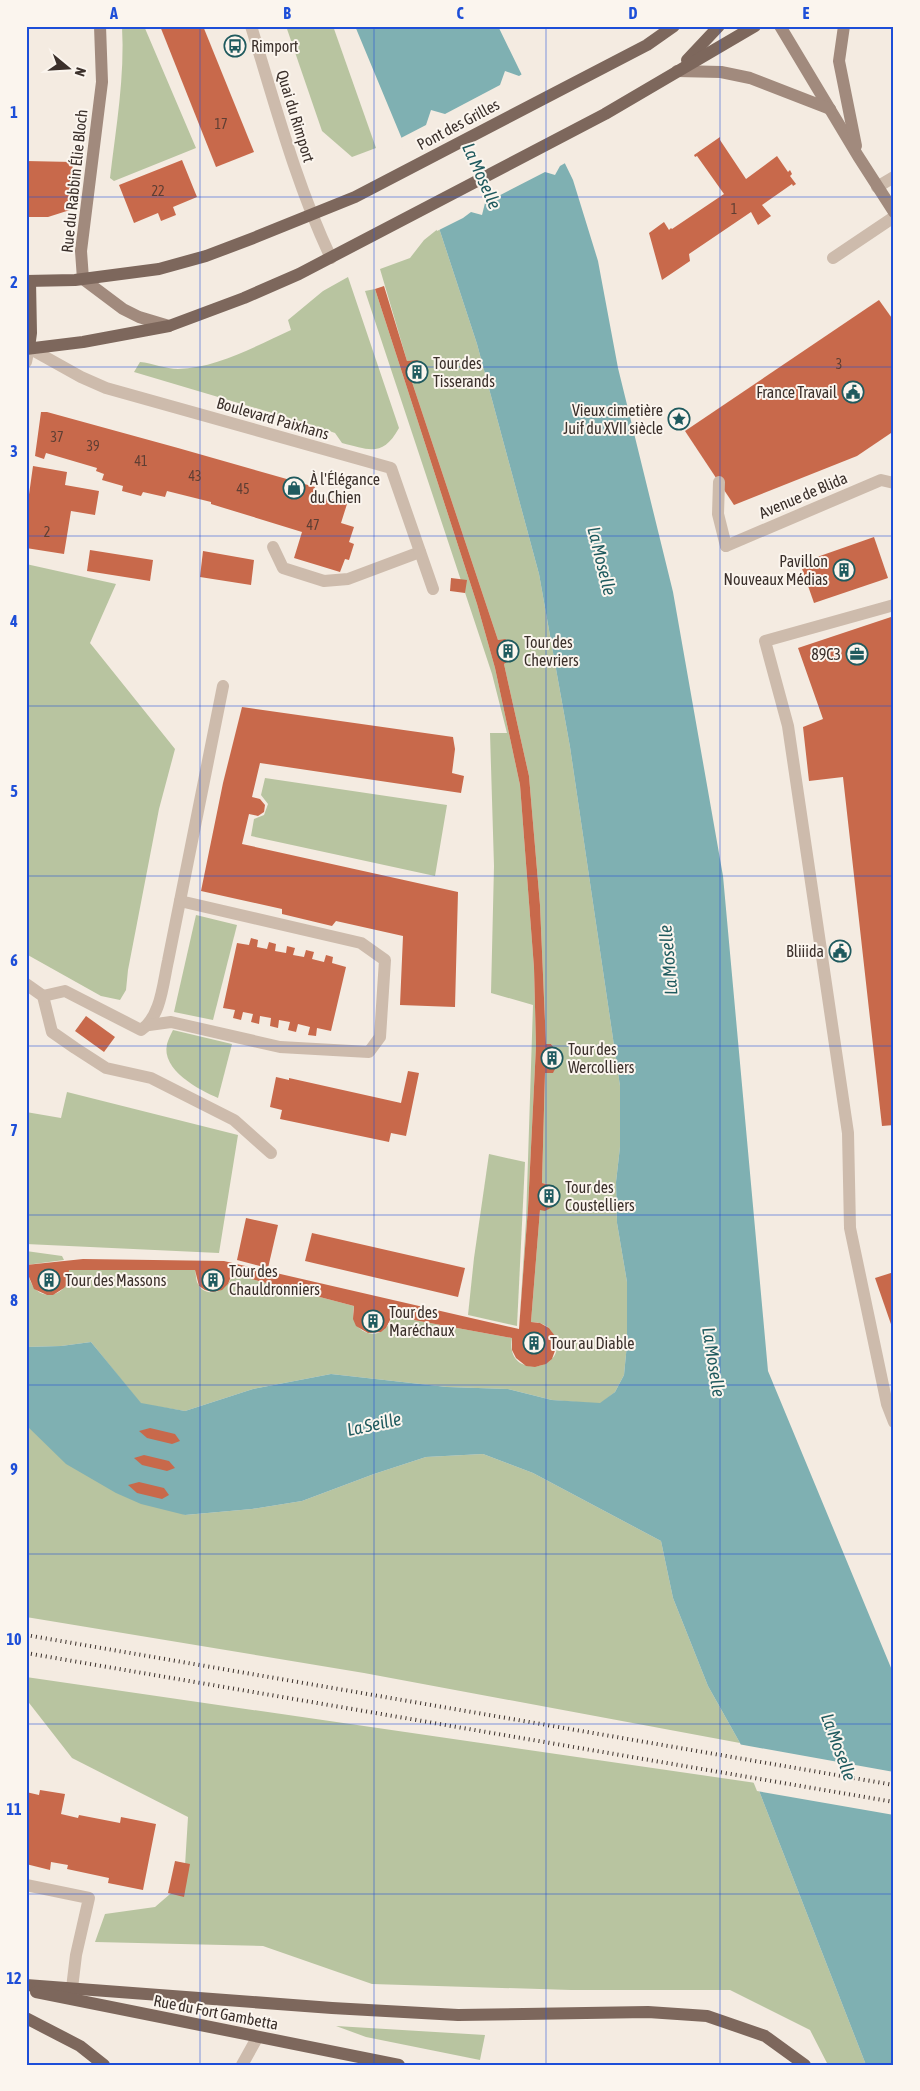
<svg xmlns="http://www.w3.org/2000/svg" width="920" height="2091" viewBox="0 0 920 2091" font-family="'Asap Condensed',sans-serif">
<rect width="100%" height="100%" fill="#f4ebe1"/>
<g fill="#b8c4a0">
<path d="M122 26H144L196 148 114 181 110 178C116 127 125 77 122 26Z"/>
<path d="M286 26H333L376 148 352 157 322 131Z"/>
<path d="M439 228 477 344 539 574 570 747 620 1086V1147L616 1182 617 1223 627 1282V1344L624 1375 615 1392 600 1404 552 1400 508 1389 447 1387 331 1374 253 1389 185 1411 141 1404 91 1342 61 1346 26 1347V1277H29C36 1305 71 1298 69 1270H195C196 1274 196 1279 197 1282 205 1301 230 1291 232 1274L354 1306C348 1336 385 1345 392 1316L512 1338C504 1383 574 1369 553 1334 549 1325 540 1322 531 1322L540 1210C561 1212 563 1184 542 1183L545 1073 553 1072 559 1061 560 1055 551 1044H546L540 905 529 776 504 664 513 658 514 650C512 641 507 638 498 640L412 382 419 380 424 376C426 362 420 360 407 361L380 269 410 258 424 240Z"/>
<path d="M348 277 399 428C383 457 370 450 342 443L335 433 306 423 134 372 140 362C152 363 166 369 178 369 217 368 256 346 291 330L288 320 323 291Z"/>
<path d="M375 289 477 604 495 668 520 785 534 968 536 1046 528 1208 519 1329 526 1221 533 1005 491 993 494 866 490 733H507L492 674 365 291Z"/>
<path d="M26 564 116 584 90 643 175 749 159 809 128 970 126 990 120 1000 101 996 26 954Z"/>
<path d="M265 778 447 805 435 876 251 836 254 819 264 815 268 804 261 795Z"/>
<path d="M196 915 237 925 213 1020 174 1012Z"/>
<path d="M173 1030 232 1044 218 1098C199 1090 161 1070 167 1044 168 1040 171 1034 173 1030Z"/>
<path d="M67 1092 238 1135 219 1253 26 1244V1112L61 1118Z"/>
<path d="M489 1154 525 1162 517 1326 468 1315 474 1258Z"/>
<path d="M26 1251 62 1256 64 1260 26 1265Z"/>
<path d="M26 1425 185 1515 252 1509 302 1501 374 1474 426 1457 483 1454 533 1473 661 1541 673 1598 708 1686 740 1743 364 1673 26 1617Z"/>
<path d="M26 1677 756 1783 866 2065H828L810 2030 730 1990H571L372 1984 263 1946 95 1942 105 1914 155 1907 184 1882 188 1817 72 1758 26 1699Z"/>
<path d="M336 2026 485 2035 480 2060 366 2037Z"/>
</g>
<path fill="#7fb0b2" d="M355 26H498L573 180 598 261 618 368 673 592 723 876 768 1371 894 1675V2065H866L756 1783 740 1743 708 1686 673 1598 661 1541 533 1473 483 1454 426 1457 374 1474 302 1501 252 1509 185 1515 141 1504 116 1493 66 1464 26 1425V1347L61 1346 91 1342 141 1403 185 1411 253 1389 331 1374 447 1387 508 1389 552 1400 600 1403 615 1392 624 1375 627 1344V1282L617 1223 616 1182 620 1147V1086L570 747 539 574 477 344 439 228Z"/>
<g fill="#f4ebe1">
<path d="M505 71 519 76 524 73 567 162 560 166 555 175 545 172 485 203 482 215 471 212 463 218 437 231 399 139 426 125 431 110 445 114 500 85Z"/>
<path d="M738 1744 894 1772V1815L757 1791Z"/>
</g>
<g fill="#c8694b">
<path d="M160 26H203L254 152 216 167Z"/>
<path d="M720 137V140L746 179 777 156 788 172 790 170 792 174 790 176 796 184 793 186 792 184 762 205 771 216 758 225 751 212 689 254 690 261 662 280 649 233 664 222 669 230 671 228 672 229 724 194 697 156 695 157 694 155Z"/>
<path d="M182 160 197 197 173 207 176 215 161 221 158 213 134 223 119 185Z"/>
<path d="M26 161 73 162 70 210 48 217H26Z"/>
<path d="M384 286 407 361 417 360 423 363 425 368V376L419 380 412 382 498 640 505 639 510 642 514 650 513 658 504 664 529 776 540 905 546 1044H551L560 1055 559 1061 553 1073H545L542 1183 551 1185 557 1193V1198L553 1207 545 1211 540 1210 531 1322 540 1323 549 1328 555 1336 557 1345 552 1359 546 1364 535 1367 526 1366 516 1358 512 1350V1338L392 1316 386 1328 381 1332 368 1333 356 1326 353 1319 354 1306 232 1274 228 1284 222 1290 213 1292 205 1290 199 1286 195 1270H69L68 1283 64 1288 53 1295H47L34 1289 29 1277H26V1265L83 1259 224 1261 519 1329 528 1208 536 1046 534 968 520 785 495 668 477 604 375 289Z"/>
<path d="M879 300 894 321V431L857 456 734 505 685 431Z"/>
<path d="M41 412H47L178 448 315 487 313 493 347 504 341 523 354 527 349 542 354 544 349 560 345 559 340 572 294 558 302 532 211 504V502L167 491 165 497 143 492 141 496 122 491 123 486 102 480 104 474 96 471 97 468 46 453 44 459 35 456Z"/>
<path d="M33 466 67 472 65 485 99 491 95 515 71 511 64 554 26 548V516Z"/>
<path d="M874 537 888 578 814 603 800 563Z"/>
<path d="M90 550 153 560 150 581 87 571Z"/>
<path d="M203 551 254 560 251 585 200 577Z"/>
<path d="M451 578 467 580 465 593 450 591Z"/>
<path d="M894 616V1125L882 1126 843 777 809 781 803 727 823 719 798 648Z"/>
<path d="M242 707 453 737 455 749 452 773 464 776 461 793 260 763 252 797 260 799 265 805 264 812 258 816 249 814 242 844 458 892 455 1007 400 1005 403 936 336 921 332 926 282 914V909L201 891 223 783Z"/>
<path d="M251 938 258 940 257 947 267 949 269 942 276 944 275 951 286 953 287 946 295 948 293 955 304 957 306 950 314 952 312 959 324 962 326 955 333 957 332 963 346 967 331 1031 317 1028 316 1036 308 1035 310 1027 298 1024 296 1032 288 1030 290 1022 279 1020 278 1028 270 1026 271 1018 260 1016 259 1024 251 1022 253 1014 243 1012 241 1020 233 1018 235 1010 223 1008 237 943 249 945Z"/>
<path d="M86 1016 115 1037 104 1052 75 1031Z"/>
<path d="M408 1071 419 1073 406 1136 391 1133 389 1142 280 1119 282 1110 270 1107 276 1077 289 1080V1078L401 1103Z"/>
<path d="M246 1218 278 1225 268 1268 237 1260Z"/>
<path d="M312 1233 465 1268 458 1297 305 1261Z"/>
<path d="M894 1272V1330H893L875 1278Z"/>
<path d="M150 1428 175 1434 180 1441 172 1444 147 1438 139 1431Z"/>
<path d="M144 1455 169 1461 175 1468 167 1471 142 1465 134 1458Z"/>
<path d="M139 1482 164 1488 169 1495 162 1499 137 1493 128 1485Z"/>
<path d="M40 1790 65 1794 61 1814 78 1818 79 1815 120 1823 121 1817 156 1824 143 1890 108 1883 109 1878 67 1869 68 1865 51 1862 50 1870 26 1864V1792L39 1795Z"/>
<path d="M175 1861 190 1864 184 1897 168 1893Z"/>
</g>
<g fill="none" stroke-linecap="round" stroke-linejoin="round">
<g stroke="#cdbbac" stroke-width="12">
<path d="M877 187 894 177"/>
<path d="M833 258 894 217"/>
<path d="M719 482 718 514 726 546"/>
<path d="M273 547 283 568 324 581 348 579 420 552"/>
<path d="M894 605 765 641 788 726 848 1133 850 1228 887 1404 894 1422"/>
<path d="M26 984 43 996 52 1032 75 1048 106 1068 151 1078 234 1120 271 1153"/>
<path d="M43 996 65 991 141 1030C161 1017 163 983 168 961L223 686"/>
<path d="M149 1025 171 1022 280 1047 369 1052 380 1037 385 960 361 943 180 901"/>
<path d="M26 1885 89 1898 76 1955 72 1988"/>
<path d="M242 2065 257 2038"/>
</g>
<g stroke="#cdbbac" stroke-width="12">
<path d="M251 26C275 104 296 184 331 258"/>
<path d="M26 362 29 348 81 377 106 388 391 468 433 589"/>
<path d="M726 546 881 480 894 483"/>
</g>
<g stroke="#a18a7d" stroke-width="12">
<path d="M100 26 102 82 81 251 83 279 123 309 139 317 169 326"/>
<path d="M780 26 858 156 894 212"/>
<path d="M844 26 839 61 856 146"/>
<path d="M677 71 721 72 750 78 830 109"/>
</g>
<g stroke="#7d675c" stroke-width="12">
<path d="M687 60 719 26"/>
<path d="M26 281 75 280 159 269 206 256 256 237 355 197 647 45 674 26"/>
<path d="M29 348 31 333 30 281"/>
<path d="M26 349 83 342 169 326 244 298 299 274 605 114 755 26"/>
<path d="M26 1985 332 2008 458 2015 648 2012 707 2016 765 2036 805 2065"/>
<path d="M36 1992 399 2065"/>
<path d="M26 2018 80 2046 104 2065"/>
</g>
<g stroke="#3b302b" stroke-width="4" stroke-dasharray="1 4" stroke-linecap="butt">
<path d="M26 1635 894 1785"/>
<path d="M26 1653 894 1802"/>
</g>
</g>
<path fill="none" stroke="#1d4ed8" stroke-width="1" stroke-opacity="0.55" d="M200 26V2065M374 26V2065M546 26V2065M720 26V2065M26 197H894M26 367H894M26 536H894M26 706H894M26 876H894M26 1046H894M26 1215H894M26 1385H894M26 1554H894M26 1724H894M26 1894H894"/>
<defs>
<g id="bus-ring" transform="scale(1.125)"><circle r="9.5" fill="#fbf5ee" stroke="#1f5a5e" stroke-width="1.5"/><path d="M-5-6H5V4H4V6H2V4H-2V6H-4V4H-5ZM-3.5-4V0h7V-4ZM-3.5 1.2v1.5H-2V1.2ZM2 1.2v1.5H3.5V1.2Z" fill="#1f5a5e"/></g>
<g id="building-ring" transform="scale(1.125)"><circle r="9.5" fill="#fbf5ee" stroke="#1f5a5e" stroke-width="1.5"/><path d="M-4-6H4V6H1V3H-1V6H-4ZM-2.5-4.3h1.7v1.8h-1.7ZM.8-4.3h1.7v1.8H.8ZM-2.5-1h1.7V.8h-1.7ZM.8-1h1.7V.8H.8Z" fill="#1f5a5e"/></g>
<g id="civic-ring" transform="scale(1.125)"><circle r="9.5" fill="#fbf5ee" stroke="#1f5a5e" stroke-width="1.5"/><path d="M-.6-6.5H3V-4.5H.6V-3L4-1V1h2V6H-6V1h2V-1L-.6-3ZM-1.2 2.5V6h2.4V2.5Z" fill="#1f5a5e"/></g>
<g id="sight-ring" transform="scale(1.125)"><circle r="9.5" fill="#fbf5ee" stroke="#1f5a5e" stroke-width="1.5"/><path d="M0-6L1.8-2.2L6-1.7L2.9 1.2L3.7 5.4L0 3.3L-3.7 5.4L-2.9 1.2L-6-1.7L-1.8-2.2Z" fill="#1f5a5e"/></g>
<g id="shop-ring" transform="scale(1.125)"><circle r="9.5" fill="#fbf5ee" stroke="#1f5a5e" stroke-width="1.5"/><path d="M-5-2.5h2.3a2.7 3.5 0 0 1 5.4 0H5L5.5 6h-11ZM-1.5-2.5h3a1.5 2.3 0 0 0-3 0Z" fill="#1f5a5e"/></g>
<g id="office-ring" transform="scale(1.125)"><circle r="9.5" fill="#fbf5ee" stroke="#1f5a5e" stroke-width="1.5"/><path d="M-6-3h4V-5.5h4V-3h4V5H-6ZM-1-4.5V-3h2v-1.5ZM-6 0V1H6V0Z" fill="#1f5a5e"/></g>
</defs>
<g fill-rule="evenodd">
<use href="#bus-ring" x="235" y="46"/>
<use href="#building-ring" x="417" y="372"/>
<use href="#civic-ring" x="853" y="392"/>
<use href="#sight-ring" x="679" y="419"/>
<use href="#shop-ring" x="294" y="488"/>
<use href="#building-ring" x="844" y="570"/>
<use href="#building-ring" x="508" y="651"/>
<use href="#office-ring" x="857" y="654"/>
<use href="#civic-ring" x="840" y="951"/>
<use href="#building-ring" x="552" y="1058"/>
<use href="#building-ring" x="549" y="1196"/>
<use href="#building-ring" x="49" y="1280"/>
<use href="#building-ring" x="213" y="1280"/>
<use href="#building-ring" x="373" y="1321"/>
<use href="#building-ring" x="534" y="1343"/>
</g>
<g text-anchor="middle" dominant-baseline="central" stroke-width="4" stroke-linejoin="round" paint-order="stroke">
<g font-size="14" fill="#5e3e33">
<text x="221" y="124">17</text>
<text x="158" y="191">22</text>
<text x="734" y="209">1</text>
<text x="839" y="364">3</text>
<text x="57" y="437">37</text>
<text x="93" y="446">39</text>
<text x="141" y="461">41</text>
<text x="195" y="476">43</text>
<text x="243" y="489">45</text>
<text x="313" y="525">47</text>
<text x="47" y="532">2</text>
</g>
<g font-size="16" fill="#3b302b" stroke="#fbf5ee" text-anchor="start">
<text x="251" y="46">Rimport</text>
<text x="433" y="363">Tour des<tspan x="433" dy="18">Tisserands</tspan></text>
<text x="837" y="392" text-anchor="end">France Travail</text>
<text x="663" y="410" text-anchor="end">Vieux cimetière<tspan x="663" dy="18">Juif du XVII siècle</tspan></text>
<text x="310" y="479">À l'Élégance<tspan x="310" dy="18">du Chien</tspan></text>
<text x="828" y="561" text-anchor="end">Pavillon<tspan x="828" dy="18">Nouveaux Médias</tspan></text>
<text x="524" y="642">Tour des<tspan x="524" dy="18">Chevriers</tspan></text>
<text x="841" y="654" text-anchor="end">89C3</text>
<text x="824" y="951" text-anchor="end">Bliiida</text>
<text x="568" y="1049">Tour des<tspan x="568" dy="18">Wercolliers</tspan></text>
<text x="565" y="1187">Tour des<tspan x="565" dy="18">Coustelliers</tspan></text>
<text x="229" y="1271">Tour des<tspan x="229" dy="18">Chauldronniers</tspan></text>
<text x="65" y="1280">Tour des Massons</text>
<text x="389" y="1312">Tour des<tspan x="389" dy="18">Maréchaux</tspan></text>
<text x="550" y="1343">Tour au Diable</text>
</g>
<g font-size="16" fill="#3b302b" stroke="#fbf5ee">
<text transform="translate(296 116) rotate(73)">Quai du Rimport</text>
<text transform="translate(458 124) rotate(-28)">Pont des Grilles</text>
<text transform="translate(74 181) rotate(-84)">Rue du Rabbin Élie Bloch</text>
<text transform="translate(273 418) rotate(16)">Boulevard Paixhans</text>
<text transform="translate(803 495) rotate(-23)">Avenue de Blida</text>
<text transform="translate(216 2012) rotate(11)">Rue du Fort Gambetta</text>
</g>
<g font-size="18" font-style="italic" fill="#1f5a5e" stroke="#fbf5ee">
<text transform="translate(482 176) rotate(66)">La Moselle</text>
<text transform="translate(602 561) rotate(76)">La Moselle</text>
<text transform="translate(668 960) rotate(-95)">La Moselle</text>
<text transform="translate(714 1362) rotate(81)">La Moselle</text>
<text transform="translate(374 1424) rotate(-12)">La Seille</text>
<text transform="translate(839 1747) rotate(70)">La Moselle</text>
</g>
</g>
<rect width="920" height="2091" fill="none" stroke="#fbf5ee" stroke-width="55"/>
<g transform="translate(68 68) rotate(108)" stroke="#fbf5ee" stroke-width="4" paint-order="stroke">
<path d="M0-4L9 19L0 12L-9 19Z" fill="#3b302b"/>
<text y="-8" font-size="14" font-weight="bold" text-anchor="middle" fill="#3b302b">N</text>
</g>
<rect x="28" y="28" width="864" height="2036" fill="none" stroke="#1d4ed8" stroke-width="2"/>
<g font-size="16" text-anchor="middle" font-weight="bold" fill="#1d4ed8">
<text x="114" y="19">A</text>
<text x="287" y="19">B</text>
<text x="460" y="19">C</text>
<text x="633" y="19">D</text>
<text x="806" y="19">E</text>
<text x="14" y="118">1</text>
<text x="14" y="288">2</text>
<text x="14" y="457">3</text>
<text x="14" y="627">4</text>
<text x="14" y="797">5</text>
<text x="14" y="966">6</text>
<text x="14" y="1136">7</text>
<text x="14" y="1306">8</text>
<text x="14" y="1475">9</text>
<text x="14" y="1645">10</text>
<text x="14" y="1815">11</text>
<text x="14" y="1984">12</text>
</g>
</svg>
